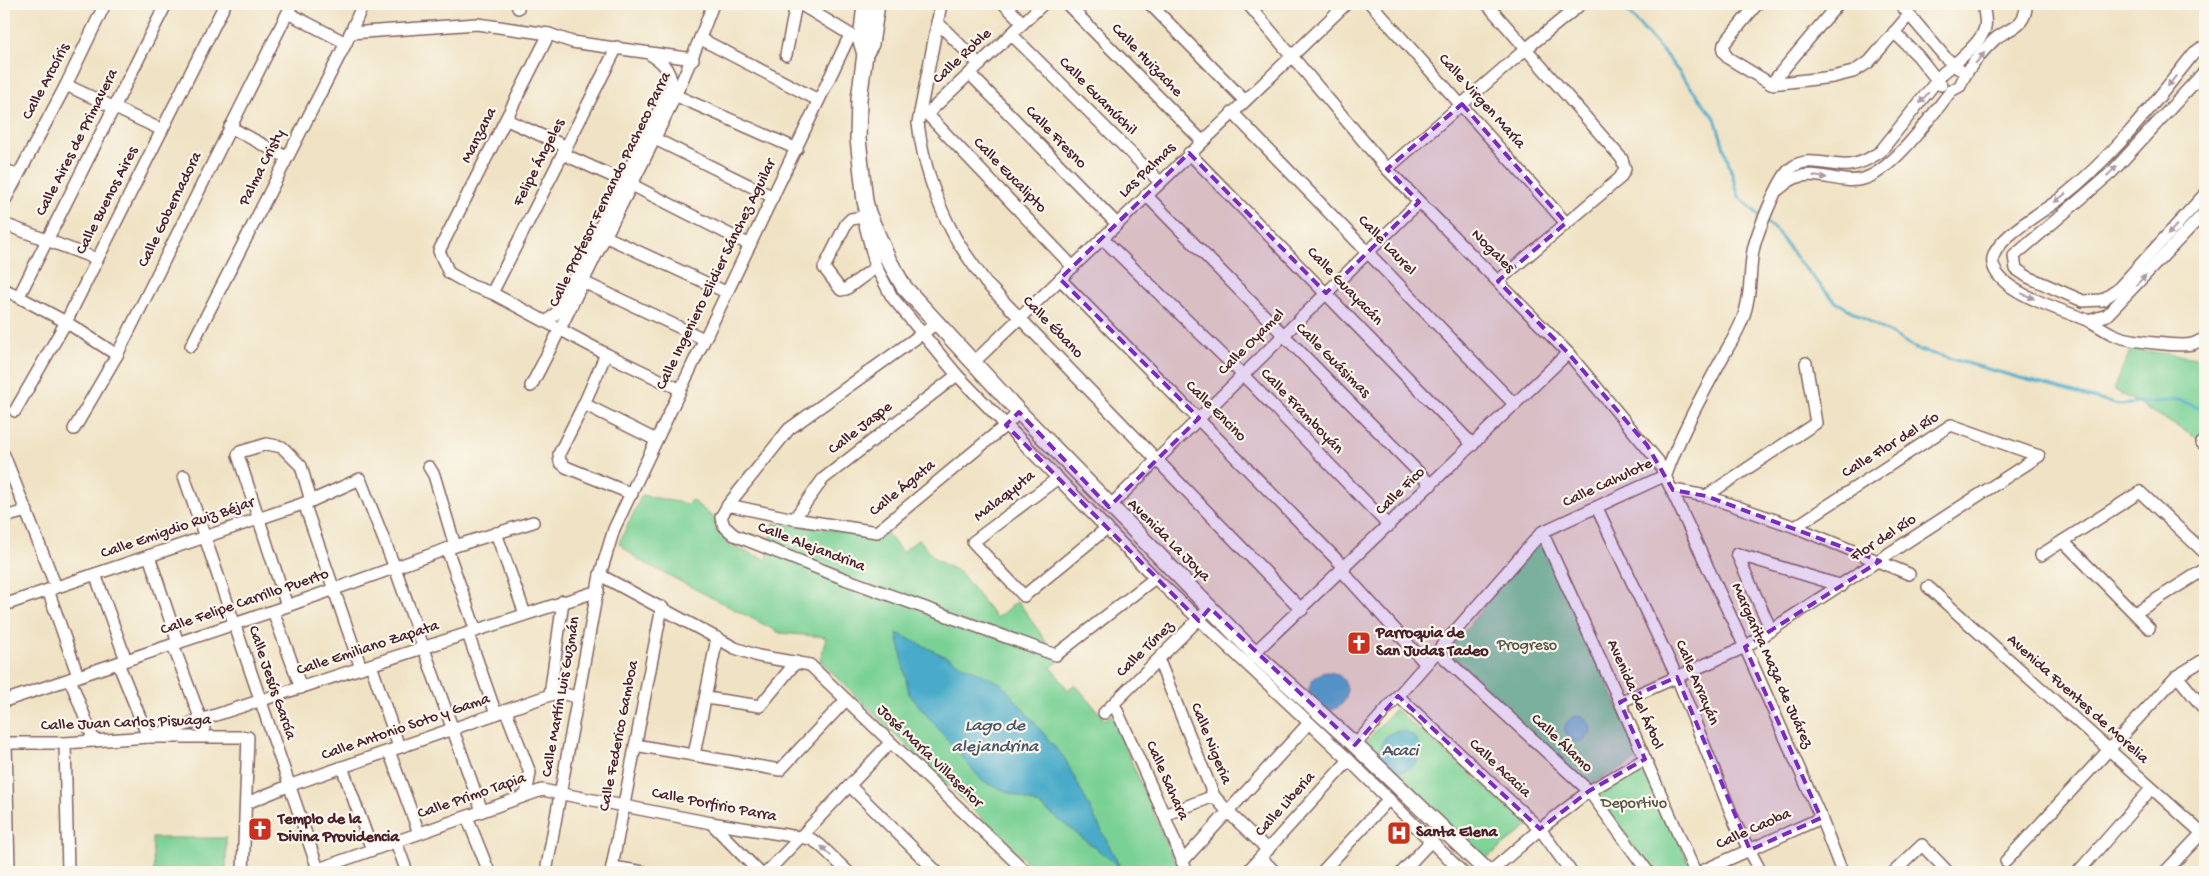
<svg xmlns="http://www.w3.org/2000/svg" width="2209" height="876" viewBox="0 0 2209 876" font-family="'Gochi Hand',sans-serif">
<rect width="100%" height="100%" fill="#fbf7ec"/>
<filter id="ink" filterUnits="userSpaceOnUse"><feTurbulence type="fractalNoise" baseFrequency=".02" numOctaves="2"/><feDisplacementMap in="SourceGraphic" scale="10" xChannelSelector="R" yChannelSelector="G"/><feConvolveMatrix kernelMatrix="1 2 1 2 8 2 1 2 1" color-interpolation-filters="sRGB"/></filter>
<filter id="wash" filterUnits="userSpaceOnUse"><feTurbulence type="fractalNoise" baseFrequency=".0096" numOctaves="4" result="noise"/><feDisplacementMap in="SourceGraphic" scale="20" xChannelSelector="R" yChannelSelector="G"/><feGaussianBlur stdDeviation="1.12" result="paint"/><feColorMatrix in="noise" values="0 0 0 0 0 0 0 0 0 0 0 0 0 0 0 0 0 1.4 0 .05"/><feComposite in="paint" operator="in"/></filter>
<g filter="url(#wash)">
<rect width="100%" height="100%" fill="#f0e3c5"/>
<g fill="#7ad195" stroke="#627860">
<path d="M2131 349 2198 358 2205 365V443L2113 389Z"/>
<path d="M642 495 687 504 692 500 714 518 728 545 767 560 774 523 867 534 886 532 902 552 919 539 935 559 961 573 996 618 1018 601 1059 661 1051 667 1068 690 1075 684 1105 720 1111 714 1179 872H1037L820 661 826 637 780 633 637 559 619 543Z"/>
<path d="M1542 535 1640 758 1587 786 1448 651Z"/>
<path d="M1395 709 1530 825 1484 860 1361 747Z"/>
<path d="M1645 768 1693 872H1652L1596 796Z"/>
<path d="M152 838H226V872H154Z"/>
</g>
<g fill="#4aabc9" stroke="#4a657a">
<path d="M897 633 1002 684 1065 759 1120 867 1041 806 982 781 909 694Z"/>
<circle cx="1328" cy="691" r="19"/>
<circle cx="1578" cy="729" r="13"/>
<circle cx="1400" cy="751" r="20"/>
</g>
<g fill="none" stroke-linecap="round" stroke-linejoin="round">
<g stroke="#4aabc9" stroke-width="3">
<path d="M1621 4 1664 53 1715 118 1739 197 1762 218"/>
<path d="M1766 222 1777 232 1799 262 1836 302 1919 350 2118 405 2180 400 2205 411"/>
</g>
</g>
</g>
<g filter="url(#ink)">
<g fill="none" stroke-linecap="round" stroke-linejoin="round">
<g stroke="#846461" stroke-width="14">
<g id="minor">
<path d="M800 4 856 38"/>
<path d="M941 4 918 123C923 163 936 202 955 237 964 253 976 268 986 283L1302 610"/>
<path d="M1004 4 1023 23"/>
<path d="M1067 4 1202 141"/>
<path d="M1150 4 1244 100"/>
<path d="M1248 4 1387 169 1568 353 1658 461 1745 647 1821 818 1842 872"/>
<path d="M1371 4 1566 223"/>
<path d="M1487 4 1622 159 1625 169 1620 178 1498 281"/>
<path d="M1757 4 1724 44 1723 51 1728 58 1771 84 1833 77 1853 72 1869 62 1909 15"/>
<path d="M1900 4 1945 57 1959 69"/>
<path d="M518 8 519 4"/>
<path d="M288 13 346 43"/>
<path d="M937 22 980 65"/>
<path d="M1894 32 1918 56 1941 85"/>
<path d="M350 33 477 24 549 34 572 42 693 59"/>
<path d="M549 34 439 251 449 273 472 286 492 293 606 354 679 389"/>
<path d="M1011 34 1160 182"/>
<path d="M701 39 818 100"/>
<path d="M2205 49 2201 48 2194 53C2153 105 2113 157 2061 198 2045 211 1988 241 1993 264 1998 292 2062 310 2087 320 2097 324 2106 332 2117 336 2128 341 2181 347 2192 344 2196 343 2201 340 2205 338"/>
<path d="M786 55 796 4"/>
<path d="M970 74 1117 224"/>
<path d="M1771 84 1838 4"/>
<path d="M66 85 162 130"/>
<path d="M670 93 797 149"/>
<path d="M920 112 927 114 1073 267"/>
<path d="M1232 112 1515 405"/>
<path d="M927 114 1043 4"/>
<path d="M507 120 567 147"/>
<path d="M230 127 286 157"/>
<path d="M649 136 773 197"/>
<path d="M1189 153 1473 445"/>
<path d="M563 154 632 185 750 245"/>
<path d="M4 169 16 175"/>
<path d="M1387 169 1527 48 1581 4"/>
<path d="M1779 189C1784 185 1789 180 1795 178 1816 169 1840 185 1863 179 1893 171 1931 116 1951 91L1960 86C1966 70 1982 51 1995 39 2009 28 2027 26 2026 4"/>
<path d="M1146 195 1431 485"/>
<path d="M4 202 66 85 105 4"/>
<path d="M864 211 863 217 876 267 892 297 957 375 1155 578 1349 760 1462 872"/>
<path d="M863 217 851 219 846 224 824 268 841 290 846 289 876 267"/>
<path d="M4 224 97 259"/>
<path d="M600 234 726 292"/>
<path d="M1102 238 1243 375 1389 526"/>
<path d="M577 279 704 339"/>
<path d="M1060 279 1345 568"/>
<path d="M4 289 66 322 117 355"/>
<path d="M492 293 617 47"/>
<path d="M19 296 166 4"/>
<path d="M2102 300 2083 301 2028 277 2016 269 2014 256 2112 172 2205 71"/>
<path d="M2102 300 2117 290 2205 194"/>
<path d="M2089 321 2107 315 2205 212"/>
<path d="M547 322 558 311 672 84C669 69 663 62 651 55"/>
<path d="M937 323 789 429 728 505 721 517 724 526 734 535 845 579 1056 655 1155 578"/>
<path d="M191 346 346 43 363 4"/>
<path d="M606 354 584 404 559 454 560 462 566 467 632 494"/>
<path d="M973 363 1346 4"/>
<path d="M531 386C557 337 580 287 605 237 644 160 684 85 713 4"/>
<path d="M584 404 656 440"/>
<path d="M15 411 66 322 225 4"/>
<path d="M74 429 117 355 292 4"/>
<path d="M2202 443 2205 445"/>
<path d="M4 455 56 587"/>
<path d="M429 467 434 475 455 546"/>
<path d="M184 476 319 872"/>
<path d="M1058 478 973 542 1024 596 1107 528"/>
<path d="M1673 490 1706 496 1795 527 1909 574"/>
<path d="M1706 496 1816 423 1806 363"/>
<path d="M304 503 361 668"/>
<path d="M728 505 794 519 877 532 1006 425 1019 412"/>
<path d="M1109 507 1419 202"/>
<path d="M1597 508 1677 677 1736 825 1761 872"/>
<path d="M4 517 27 511"/>
<path d="M794 519 823 479 957 375"/>
<path d="M1795 527 1951 425 2039 456"/>
<path d="M1542 532 1620 702 1695 872"/>
<path d="M496 533 525 614"/>
<path d="M2063 541 2149 628"/>
<path d="M447 549 476 631"/>
<path d="M1737 554 1842 586"/>
<path d="M1737 554 1771 630"/>
<path d="M2041 555 2140 492 2205 553"/>
<path d="M149 556 178 643"/>
<path d="M1342 571 1426 664"/>
<path d="M95 574 126 660"/>
<path d="M600 575 735 648 758 656 810 665 1026 872"/>
<path d="M1928 587 2205 836"/>
<path d="M48 590 78 676"/>
<path d="M4 605 311 501 360 479 395 568 482 811"/>
<path d="M287 606 238 455 240 452 267 444 282 447 301 466 311 501"/>
<path d="M273 611 301 688"/>
<path d="M2135 613 2205 569"/>
<path d="M468 634 496 714"/>
<path d="M173 645 204 728"/>
<path d="M1438 652 1589 791 1648 872"/>
<path d="M1254 653 1568 353"/>
<path d="M1159 661 1214 796 1229 813 1268 850"/>
<path d="M118 663 148 737 598 591"/>
<path d="M371 665 399 747"/>
<path d="M2177 676 2205 710"/>
<path d="M70 679 94 741"/>
<path d="M550 695 563 601"/>
<path d="M1398 696 1540 829 1571 872"/>
<path d="M706 698 760 706 796 662"/>
<path d="M4 701 273 611 455 546 533 522"/>
<path d="M1620 702 1745 647 2039 456"/>
<path d="M1114 704 1164 815 1187 872"/>
<path d="M506 711 530 773 526 795"/>
<path d="M1104 713 1210 608"/>
<path d="M4 743H65L148 737H248L243 872"/>
<path d="M6 743 9 872"/>
<path d="M65 743 68 872"/>
<path d="M635 745 780 770 846 700"/>
<path d="M1355 745 1542 532 1666 475C1680 435 1700 399 1720 362 1728 347 1739 331 1744 315 1752 292 1749 274 1753 251 1756 235 1778 180 1790 169 1807 154 1830 167 1849 165 1861 164 1870 158 1880 152L1943 73C1955 64 1983 41 1985 27 1987 20 1983 12 1984 4"/>
<path d="M389 751 419 833"/>
<path d="M694 755 717 638"/>
<path d="M342 767 372 850"/>
<path d="M851 787 937 872"/>
<path d="M247 803 288 786 550 695 559 693 578 697"/>
<path d="M1164 815 1214 796"/>
<path d="M467 817 489 872"/>
<path d="M711 823 759 872"/>
<path d="M396 842 407 872"/>
<path d="M1261 858 1275 872"/>
<path d="M2006 861 2177 676 2205 659"/>
<path d="M1182 862 1308 724"/>
<path d="M612 867 644 872"/>
<path d="M310 872 542 790 711 823 811 839 820 845 848 872"/>
<path d="M546 872 600 575 614 529 850 35"/>
<path d="M611 872 662 607"/>
<path d="M767 872 890 743"/>
<path d="M1247 872 1349 760"/>
<path d="M1322 872 1389 799"/>
<path d="M1402 872 1431 841"/>
<path d="M1490 872 1540 829 1589 791 1645 759"/>
<path d="M1700 872 1821 818"/>
<path d="M1894 872 1922 845 1948 872"/>
<path d="M2078 872 2151 789"/>
<path d="M2165 872 2202 833"/>
</g>
</g>
<g stroke="#846461" stroke-width="18">
<g id="major">
<path d="M865 4 861 41 865 54"/>
<path d="M877 4 871 44 865 54 859 99 858 139 865 201 868 213 888 259 904 287 1019 412 1254 653 1355 745 1488 872"/>
</g>
</g>
<use href="#minor" stroke="#fff" stroke-width="11"/>
<use href="#major" stroke="#fff" stroke-width="15"/>
</g>
<defs><path id="oneway-solid" d="M-6-.8H1V-3.2L6.5 0L1 3.2V.8H-6Z" transform="scale(1.25)"/></defs>
<g fill="#ae9aa0">
<use href="#oneway-solid" transform="translate(1980 58) rotate(-50)"/>
<use href="#oneway-solid" transform="translate(2172 81) rotate(128)"/>
<use href="#oneway-solid" transform="translate(1924 98) rotate(129)"/>
<use href="#oneway-solid" transform="translate(2112 171) rotate(-44)"/>
<use href="#oneway-solid" transform="translate(1820 177) rotate(7)"/>
<use href="#oneway-solid" transform="translate(2060 198) rotate(142)"/>
<use href="#oneway-solid" transform="translate(2172 230) rotate(133)"/>
<use href="#oneway-solid" transform="translate(2141 280) rotate(-46)"/>
<use href="#oneway-solid" transform="translate(2028 296) rotate(23)"/>
<use href="#oneway-solid" transform="translate(826 851) rotate(-135)"/>
</g>
</g>
<path fill="#7b2cbf" fill-opacity="0.2" stroke="#7b2cbf" stroke-width="4" stroke-dasharray="10 6" stroke-linejoin="round" d="M1462 104 1566 223 1498 281 1568 353 1647 445 1673 490 1706 496 1880 561 1745 647 1821 818 1750 850 1677 677 1620 702 1645 759 1589 791 1540 829 1398 696 1355 745 1210 608 1199 621 1006 425 1019 412 1109 507 1199 418 1060 279 1189 153 1326 293 1419 202 1387 169Z"/>
<defs>
<g id="church-square" transform="scale(1.25)"><rect x="-9" y="-9" width="18" height="18" rx="4" fill="#c8321e" stroke="#fbf7ec"/><path d="M-1.2-6h2.4v3.5h3.3v2.4h-3.3V6h-2.4V-.1h-3.3v-2.4h3.3Z" fill="#fff"/></g>
<g id="hospital-square" transform="scale(1.25)"><rect x="-9" y="-9" width="18" height="18" rx="4" fill="#c8321e" stroke="#fbf7ec"/><path d="M-5-5h3v3.5h4V-5h3V5h-3V1.5h-4V5h-3Z" fill="#fff"/></g>
</defs>
<g fill-rule="evenodd">
<use href="#church-square" x="1359" y="643"/>
<use href="#church-square" x="260" y="829"/>
<use href="#hospital-square" x="1399" y="833"/>
</g>
<g text-anchor="middle" dominant-baseline="central" stroke-width="4.5" stroke-linejoin="round" paint-order="stroke">
<g font-size="16" fill="#4a1f2b" stroke="#fbf7ec">
<text transform="translate(963 57) rotate(-43)">Calle Roble</text>
<text transform="translate(1146 61) rotate(46)">Calle Huizache</text>
<text transform="translate(47 82) rotate(-62)">Calle Arcoíris</text>
<text transform="translate(1097 97) rotate(45)">Calle Guamúchil</text>
<text transform="translate(1481 102) rotate(48)">Calle Virgen María</text>
<text transform="translate(480 136) rotate(-63)">Manzana</text>
<text transform="translate(1055 138) rotate(46)">Calle Fresno</text>
<text transform="translate(78 143) rotate(-63)">Calle Aires de Primavera</text>
<text transform="translate(540 163) rotate(-63)">Felipe Ángeles</text>
<text transform="translate(263 168) rotate(-63)">Palma Cristy</text>
<text transform="translate(1148 171) rotate(-44)">Las Palmas</text>
<text transform="translate(1009 176) rotate(46)">Calle Eucalipto</text>
<text transform="translate(611 190) rotate(-64)">Calle Profesor Fernando Pacheco Parra</text>
<text transform="translate(108 201) rotate(-63)">Calle Buenos Aires</text>
<text transform="translate(171 210) rotate(-64)">Calle Gobernadora</text>
<text transform="translate(1386 246) rotate(46)">Calle Laurel</text>
<text transform="translate(1492 252) rotate(45)">Nogales</text>
<text transform="translate(717 275) rotate(-64)">Calle Ingeniero Elidier Sánchez Aguilar</text>
<text transform="translate(1344 287) rotate(46)">Calle Guayacán</text>
<text transform="translate(1052 328) rotate(46)">Calle Ébano</text>
<text transform="translate(1252 343) rotate(-45)">Calle Oyamel</text>
<text transform="translate(1332 361) rotate(45)">Calle Guásimas</text>
<text transform="translate(1215 412) rotate(45)">Calle Encino</text>
<text transform="translate(1301 412) rotate(46)">Calle Framboyán</text>
<text transform="translate(861 429) rotate(-38)">Calle Jaspe</text>
<text transform="translate(1891 446) rotate(-32)">Calle Flor del Río</text>
<text transform="translate(1608 484) rotate(-25)">Calle Cahulote</text>
<text transform="translate(903 489) rotate(-39)">Calle Ágata</text>
<text transform="translate(1401 492) rotate(-44)">Calle Fico</text>
<text transform="translate(1005 497) rotate(-38)">Malaqyuta</text>
<text transform="translate(178 529) rotate(-19)">Calle Emigdio Ruiz Béjar</text>
<text transform="translate(1884 539) rotate(-33)">Flor del Río</text>
<text transform="translate(1168 541) rotate(45)">Avenida La Joya</text>
<text transform="translate(811 548) rotate(21)">Calle Alejandrina</text>
<text transform="translate(245 603) rotate(-19)">Calle Felipe Carrillo Puerto</text>
<text transform="translate(368 649) rotate(-18)">Calle Emiliano Zapata</text>
<text transform="translate(1146 650) rotate(-44)">Calle Túnez</text>
<text transform="translate(1771 666) rotate(66)">Margarita Maza de Juárez</text>
<text transform="translate(271 683) rotate(71)">Calle Jesús García</text>
<text transform="translate(1696 683) rotate(67)">Calle Arrayán</text>
<text transform="translate(1634 695) rotate(66)">Avenida del Árbol</text>
<text transform="translate(562 697) rotate(-80)">Calle Martín Luis Guzmán</text>
<text transform="translate(2077 700) rotate(42)">Avenida Fuentes de Morelia</text>
<text transform="translate(126 724) rotate(-2)">Calle Juan Carlos Pisuaga</text>
<text transform="translate(406 728) rotate(-19)">Calle Antonio Soto y Gama</text>
<text transform="translate(620 736) rotate(-79)">Calle Federico Gamboa</text>
<text transform="translate(1210 744) rotate(68)">Calle Nigeria</text>
<text transform="translate(1561 744) rotate(43)">Calle Álamo</text>
<text transform="translate(929 757) rotate(44)">José María Villaseñor</text>
<text transform="translate(1499 769) rotate(43)">Calle Acacia</text>
<text transform="translate(1166 781) rotate(66)">Calle Sahara</text>
<text transform="translate(472 797) rotate(-19)">Calle Primo Tapia</text>
<text transform="translate(1286 805) rotate(-48)">Calle Liberia</text>
<text transform="translate(714 806) rotate(11)">Calle Porfirio Parra</text>
<text transform="translate(1754 830) rotate(-24)">Calle Caoba</text>
</g>
<g font-size="16" font-weight="bold" fill="#4a1f2b" stroke="#fbf7ec" text-anchor="start">
<text x="1376" y="634">Parroquia de<tspan x="1376" dy="18">San Judas Tadeo</tspan></text>
<text x="278" y="820">Templo de la<tspan x="278" dy="18">Divina Providencia</tspan></text>
<text x="1416" y="833">Santa Elena</text>
</g>
<g font-size="16" fill="#58544b" stroke="#fbf7ec">
<text x="1527" y="646">Progreso</text>
<text x="1634" y="804">Deportivo</text>
</g>
<g font-size="18" font-style="italic" fill="#4a576a" stroke="#fbf7ec">
<text x="995" y="726">Lago de<tspan x="995" dy="21">alejandrina</tspan></text>
<text x="1400" y="751">Acaci</text>
</g>
</g>
<rect width="2209" height="876" fill="none" stroke="#fbf7ec" stroke-width="20"/>
</svg>
